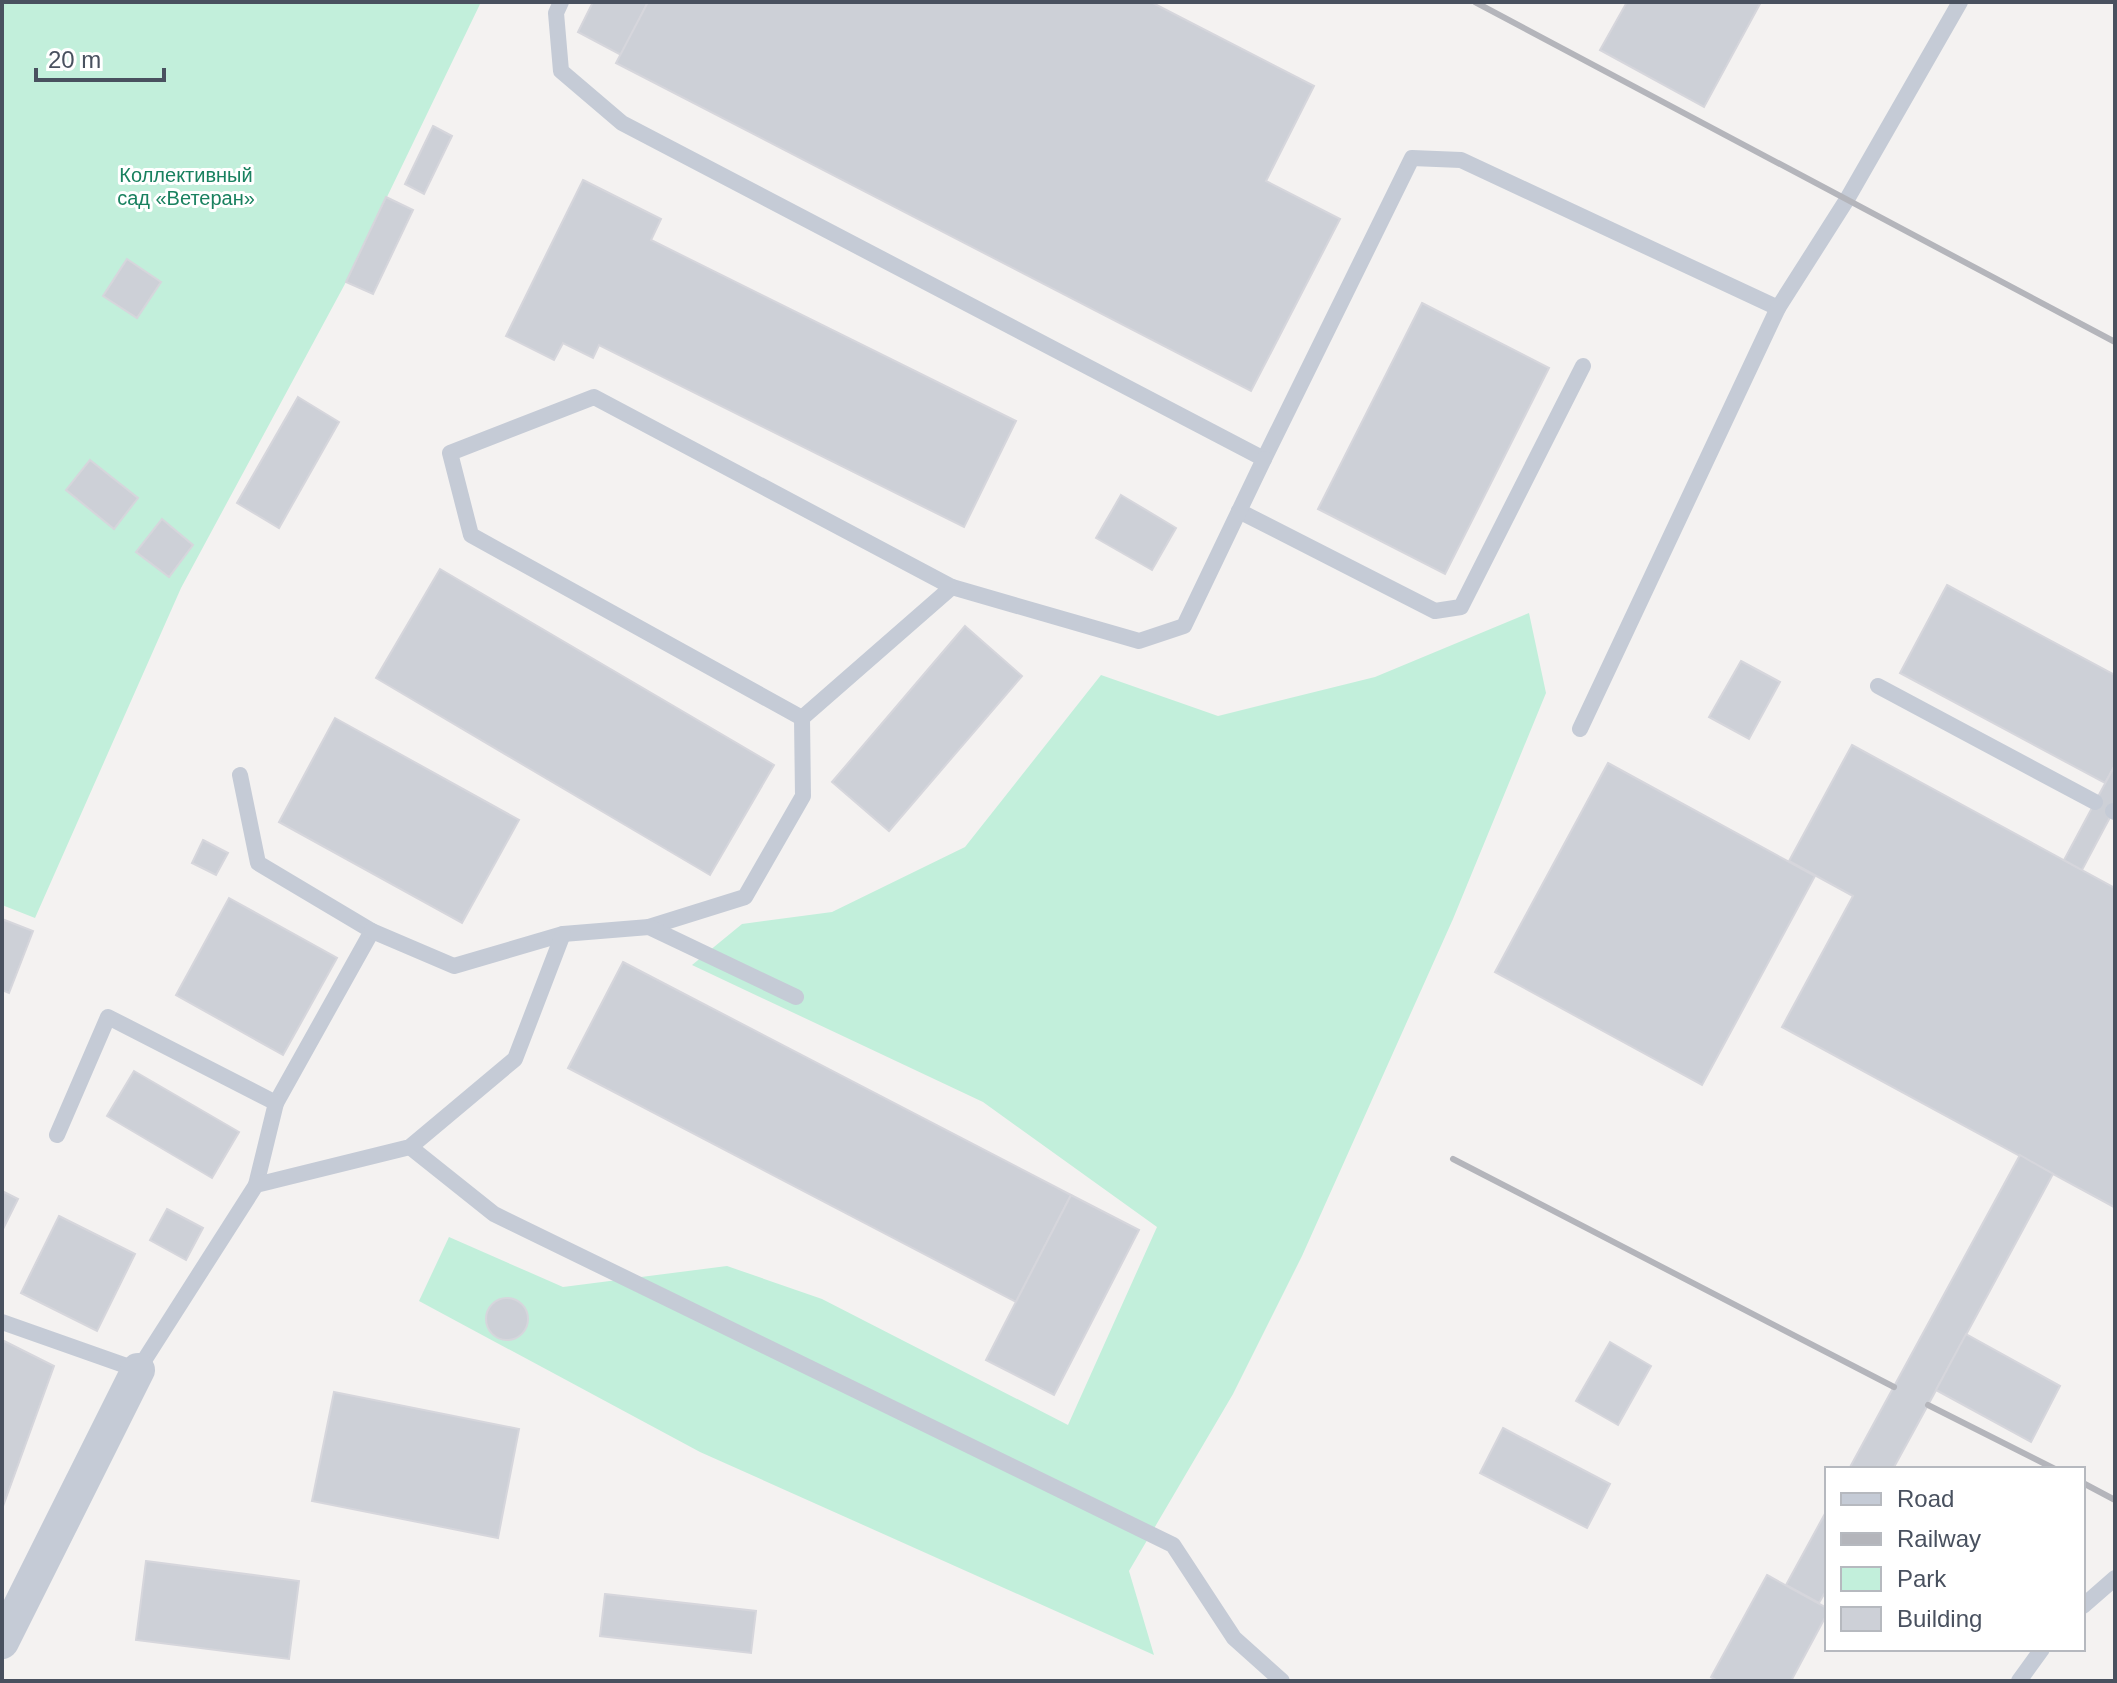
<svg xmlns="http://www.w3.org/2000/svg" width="2117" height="1683" viewBox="0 0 2117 1683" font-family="Arial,sans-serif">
<rect width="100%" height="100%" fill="#f4f2f1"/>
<g fill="#c2efdb">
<path d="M2 2H481L346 282 181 588 35 918 2 905Z"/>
<path d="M1529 613 1546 693 1453 919 1302 1256 1233 1394 1129 1571 1154 1655 700 1452 419 1301 449 1237 563 1287 727 1266 822 1299 1068 1425 1157 1227 983 1102 692 965 742 924 832 912 965 847 1101 675 1218 716 1375 677Z"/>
</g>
<g fill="#cdd0d7" stroke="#d6d6dc" stroke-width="2">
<path d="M593 2H648L621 55 578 32Z"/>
<path d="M648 2H1151L1314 86 1266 181 1340 219 1251 391 616 63Z"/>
<path d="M1627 2H1761L1704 107 1600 50Z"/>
<path d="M433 126 452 136 424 194 405 184Z"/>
<path d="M583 180 661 219 651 240 1016 421 964 527 599 345 593 358 563 343 554 360 506 336Z"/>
<path d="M386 197 413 210 373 294 346 282Z"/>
<path d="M127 259 161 282 137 318 103 296Z"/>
<path d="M1422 303 1549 368 1445 574 1318 509Z"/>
<path d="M298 397 339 422 279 528 237 503Z"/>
<path d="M90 460 138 498 114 529 66 490Z"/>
<path d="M1121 495 1176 528 1152 570 1096 538Z"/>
<path d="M162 519 193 545 169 577 136 552Z"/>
<path d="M440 569 774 765 710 875 376 678Z"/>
<path d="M1947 585 2115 675V765L2105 783 1900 673Z"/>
<path d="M965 626 1022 676 889 831 832 782Z"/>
<path d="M1741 661 1780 682 1749 739 1709 717Z"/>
<path d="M335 718 519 820 462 923 279 822Z"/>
<path d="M1852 745 2115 888 2114 1207 1782 1027 1853 896 1789 861Z"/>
<path d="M1608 763 1815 876 1702 1085 1495 972Z"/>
<path d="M2115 765V808L2082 870 2064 860Z"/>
<path d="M203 840 228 853 216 875 192 863Z"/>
<path d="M229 898 337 958 283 1055 176 995Z"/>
<path d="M2 919 33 931 9 993 2 990Z"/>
<path d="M623 962 1071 1195 1016 1302 568 1068Z"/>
<path d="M134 1071 239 1132 212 1178 107 1116Z"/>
<path d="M2020 1155 2053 1174 1928 1405 1893 1469H1849Z"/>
<path d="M2 1191 18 1199 2 1231Z"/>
<path d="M1071 1195 1139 1230 1054 1395 986 1360Z"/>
<path d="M167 1209 203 1228 186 1260 150 1240Z"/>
<path d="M59 1216 135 1254 97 1331 21 1293Z"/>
<circle cx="507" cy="1319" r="21"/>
<path d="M1966 1334 2060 1386 2031 1442 1936 1390Z"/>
<path d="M4 1341 54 1366 2 1509V1344Z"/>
<path d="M1610 1342 1651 1366 1618 1425 1576 1401Z"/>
<path d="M334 1392 519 1429 498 1538 312 1501Z"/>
<path d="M1503 1428 1610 1484 1587 1528 1480 1473Z"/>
<path d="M1827 1510V1589L1819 1603 1786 1585Z"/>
<path d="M146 1561 299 1581 289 1659 136 1640Z"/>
<path d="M1767 1575 1827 1608V1614L1791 1681H1718L1711 1677Z"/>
<path d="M605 1594 756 1611 751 1653 600 1636Z"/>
</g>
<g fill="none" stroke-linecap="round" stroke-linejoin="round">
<g stroke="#c5cbd6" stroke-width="16">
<path d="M561 2 556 13 561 71 622 123 1264 459 1412 158 1461 160 1778 308"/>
<path d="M1239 511 1435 611 1461 607 1583 366"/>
<path d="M952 587 1139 641 1184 626 1264 459"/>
<path d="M1878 686 2095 802"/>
<path d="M1580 729 1778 308 1846 201 1960 2"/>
<path d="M240 775 258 863 372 931 276 1103"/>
<path d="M2113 811 2115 812"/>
<path d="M649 927 745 897 803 796 802 718 471 535 450 453 594 397 952 587 802 718"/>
<path d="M372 931 454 966 563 934 649 927 796 997"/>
<path d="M57 1135 108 1017 276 1103 256 1185"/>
<path d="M410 1147 494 1214 1173 1545 1234 1638 1282 1681"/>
<path d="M2 1322 138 1370 256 1185 410 1147 515 1059 563 934"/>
<path d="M2083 1606 2115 1578"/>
<path d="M2019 1681 2042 1649"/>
</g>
<path stroke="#c5cbd6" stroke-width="34" d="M2 1642 138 1370"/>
<g stroke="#b4b5bb" stroke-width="6">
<path d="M1475 2 2115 342"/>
<path d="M1453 1159 1894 1387"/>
<path d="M1928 1405 2055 1469"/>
<path d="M2083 1483 2115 1500"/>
</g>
</g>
<g text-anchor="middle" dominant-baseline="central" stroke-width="6" stroke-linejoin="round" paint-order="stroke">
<g font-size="20" fill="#19815f" stroke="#fff">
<text x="186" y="175">Коллективный<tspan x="186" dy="23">сад «Ветеран»</tspan></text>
</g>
</g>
<rect width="2117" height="1683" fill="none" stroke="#49515f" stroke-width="8"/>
<rect x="1825" y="1467" width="260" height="184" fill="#ffffff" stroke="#b6b9bf" stroke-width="2"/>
<rect x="1841" y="1493" width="40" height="12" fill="#c5cbd6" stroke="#b6b9bf" stroke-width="2"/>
<text x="1897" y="1507" font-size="24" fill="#49515f">Road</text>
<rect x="1841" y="1533" width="40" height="12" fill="#b4b5bb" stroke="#b6b9bf" stroke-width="2"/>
<text x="1897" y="1547" font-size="24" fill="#49515f">Railway</text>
<rect x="1841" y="1567" width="40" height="24" fill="#c2efdb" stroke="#b6b9bf" stroke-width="2"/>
<text x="1897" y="1587" font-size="24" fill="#49515f">Park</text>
<rect x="1841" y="1607" width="40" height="24" fill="#cdd0d7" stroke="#b6b9bf" stroke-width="2"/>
<text x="1897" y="1627" font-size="24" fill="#49515f">Building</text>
<path d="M36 68v12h128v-12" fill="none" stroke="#49515f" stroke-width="4"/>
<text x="48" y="68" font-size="24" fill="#49515f" stroke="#ffffff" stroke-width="6" paint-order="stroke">20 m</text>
</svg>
